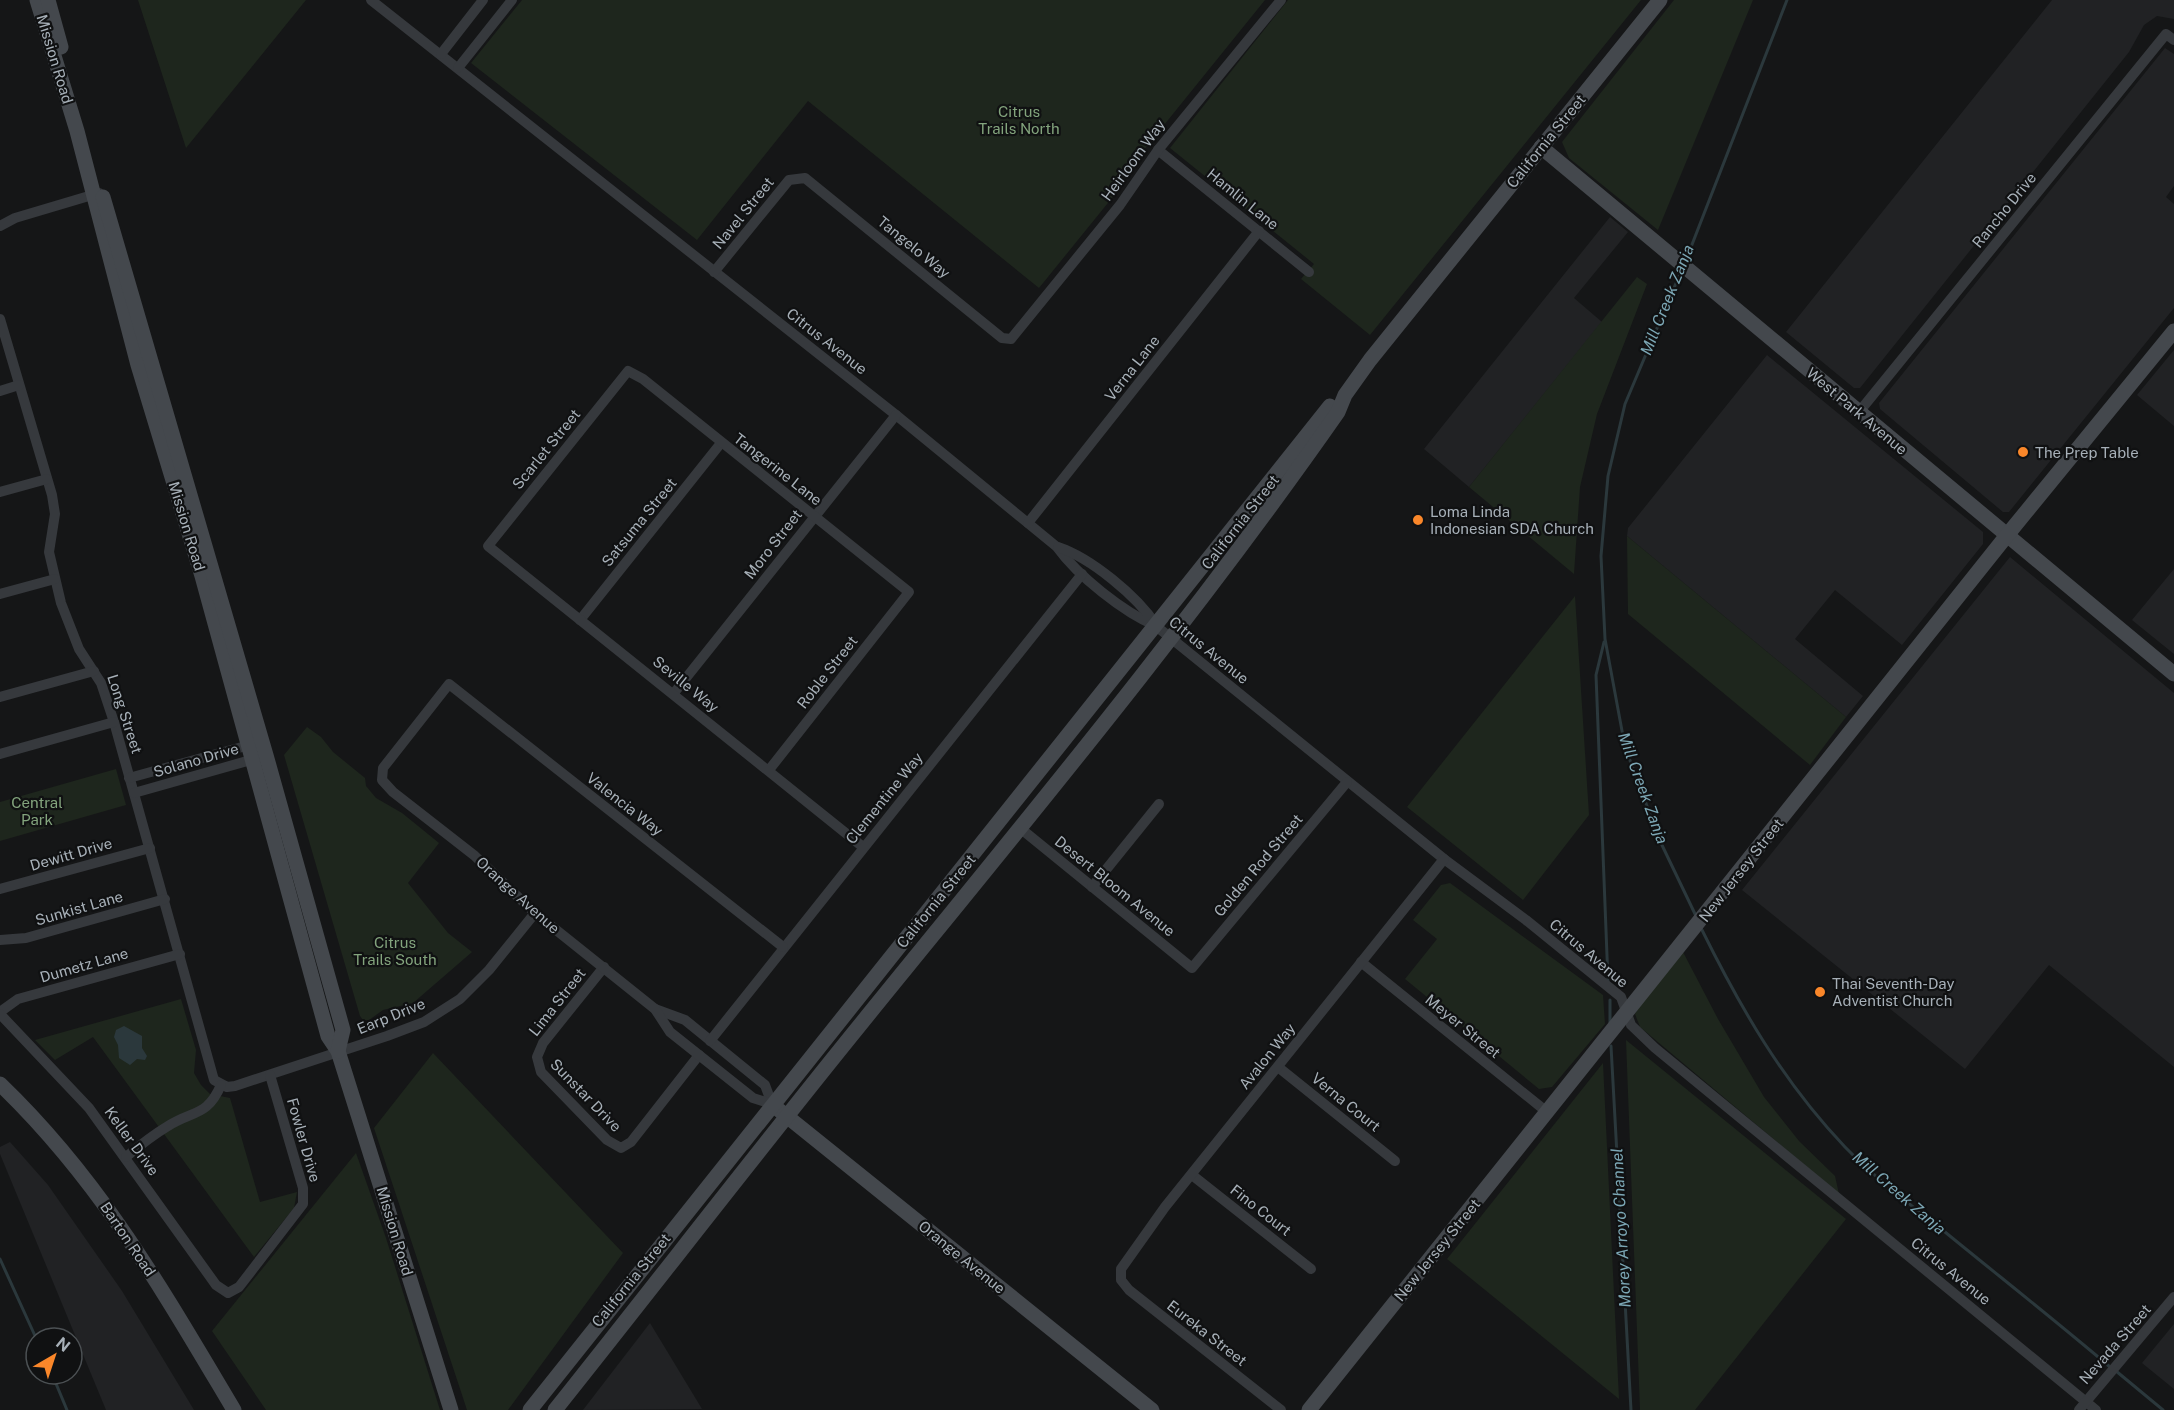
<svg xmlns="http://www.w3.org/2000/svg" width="2174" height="1410" viewBox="0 0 2174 1410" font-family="'Public Sans',sans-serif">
<rect width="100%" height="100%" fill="#151617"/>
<g fill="#212224">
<path d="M2052 0H2174V19L2157 16 2144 25 2129 52 1860 388H1854L1786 332Z"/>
<path d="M2165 48 2174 54V186L2166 197 2174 204V308L2009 512H2003L1880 409 1879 403Z"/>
<path d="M1610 217 1628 232 1574 298 1602 322 1469 487 1424 449Z"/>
<path d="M2174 350V426L2137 395Z"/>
<path d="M1767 355 1983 532V544L1902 645 1835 590 1795 639 1863 696 1846 717 1627 536 1628 528Z"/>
<path d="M2010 557 2174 693V1067L2049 965 1965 1069 1742 890Z"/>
<path d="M2174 569V654L2132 620Z"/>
<path d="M10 1142 48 1185 122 1291 194 1410H106L0 1154V1147Z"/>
<path d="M650 1323 702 1409 583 1410Z"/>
<path d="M2174 1324V1389L2142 1363Z"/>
</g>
<g fill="#1e261d">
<path d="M138 0H306L186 148Z"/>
<path d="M522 0H1265L1139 156 1116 193 1039 288 808 101 697 240 471 63Z"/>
<path d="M1288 0H1641L1370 335 1301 279 1314 264 1170 148Z"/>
<path d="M1674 0H1753L1658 230 1569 158 1562 142Z"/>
<path d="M1637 277 1647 284 1597 414 1580 487 1574 574 1469 487Z"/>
<path d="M1627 536 1846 717 1810 765 1628 614Z"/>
<path d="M1575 596 1589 815 1523 900 1407 807Z"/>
<path d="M307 727 321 737 333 752 365 778 366 786 376 798 402 813 439 843 408 883 448 933 472 952 413 1003 383 1010 369 1020H363L360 1016 284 755Z"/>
<path d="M116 769 126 805 0 841V802Z"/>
<path d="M1450 883 1603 995 1605 1024 1552 1087 1539 1089 1405 979 1437 939 1413 920 1441 885Z"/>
<path d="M1683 952 1718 1019 1764 1097 1799 1141 1835 1176 1839 1194 1640 1027 1635 1014 1640 1004Z"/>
<path d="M181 999 196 1050 194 1073 201 1085 210 1094 230 1098 260 1202 297 1192 294 1208 254 1257 93 1037 55 1060 35 1040Z"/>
<path d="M1626 1040 1846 1219 1695 1410H1640Z"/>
<path d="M433 1053 623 1253 508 1410H467L374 1128Z"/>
<path d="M1603 1063 1619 1399 1447 1259Z"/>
<path d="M356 1153 386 1238 440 1410H266L212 1331Z"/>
</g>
<path fill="#2b383c" d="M124 1026 142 1036V1048L147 1056 145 1060 137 1059 130 1065 119 1058 118 1045 114 1037 116 1030Z"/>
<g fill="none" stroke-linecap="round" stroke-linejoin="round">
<g stroke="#2b383c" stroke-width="3">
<path d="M1686 260 1787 0"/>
<path d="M1682 269 1625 404 1608 476 1601 556 1605 639 1625 747 1660 841 1696 916"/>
<path d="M1604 642 1596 675 1608 981"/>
<path d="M1701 928C1740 1007 1783 1082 1845 1147 1875 1178 1911 1205 1945 1232 2000 1277 2056 1321 2110 1367"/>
<path d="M1610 1023V1000"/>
<path d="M1611 1046 1631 1410"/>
<path d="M0 1259 36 1338"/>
<path d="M2116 1371 2163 1410"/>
<path d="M52 1374 67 1410"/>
</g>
<g stroke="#36393d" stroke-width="10">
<path d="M371 0 896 415 1057 547C1078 576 1123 612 1156 626L1444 859 1526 920 1621 997 1631 1025 1655 1048 2096 1410"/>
<path d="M441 54 483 0"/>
<path d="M458 68 512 0"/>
<path d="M1158 150 1309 272"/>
<path d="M0 226 15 218 99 193"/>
<path d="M714 272 789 180 805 178 1002 338 1011 339 1120 205 1158 150 1281 0"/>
<path d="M0 319 52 495 55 514 49 552 61 603 79 649 101 683 114 722 214 1080 227 1087 235 1086 387 1036 424 1022 460 999 489 970 535 913"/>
<path d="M0 391 19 385"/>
<path d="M1859 412 2166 34 2174 40"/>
<path d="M0 492 47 479"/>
<path d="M1028 523 1259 231"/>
<path d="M1058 547C1091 558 1137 596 1156 625"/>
<path d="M0 594 55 579"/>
<path d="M580 620 721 443"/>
<path d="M674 693 896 415"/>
<path d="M0 697 94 671"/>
<path d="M0 754 114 722"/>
<path d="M769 770 909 592 643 379 628 371 488 546 863 847"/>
<path d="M129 778 253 744"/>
<path d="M134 793 258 758"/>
<path d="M1020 828 1192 968 1347 782"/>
<path d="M1092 887 1159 804"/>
<path d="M0 889 150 848"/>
<path d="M0 940 26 938 165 899"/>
<path d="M1361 962 1547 1112"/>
<path d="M604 967 543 1043 537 1057 541 1072 607 1140 621 1148 631 1142 699 1055"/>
<path d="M655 1009 685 1020 765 1085 772 1104"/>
<path d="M0 1012 18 999 180 954"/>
<path d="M0 1014 89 1108 216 1285 228 1293 239 1287 303 1204V1188L270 1075"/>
<path d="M710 1041 1082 574"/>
<path d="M1278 1067 1395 1161"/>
<path d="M772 1104 753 1098 670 1032 655 1009 535 913 475 856 393 792 382 780 383 768 449 684 783 947"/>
<path d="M126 1157C139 1146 153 1135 168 1126 193 1110 207 1117 221 1085"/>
<path d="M1192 1175 1311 1269"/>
<path d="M1281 1410 1129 1290 1121 1280V1269L1165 1207 1444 859"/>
<path d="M2079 1410 2174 1297"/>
</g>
<g stroke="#44484d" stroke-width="15">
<path d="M37 0 77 131 138 365 202 576 328 1036 338 1051 451 1410"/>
<path d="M48 0 61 47"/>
<path d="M1541 147 2174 674"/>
<path d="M103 197 266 755 343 1030 338 1051"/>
<path d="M0 1084C101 1181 163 1291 234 1410"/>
<path d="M779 1110 1152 1410"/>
<path d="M530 1410 1330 406"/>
<path d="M555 1410C657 1282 757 1152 860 1025 1023 824 1190 624 1338 412L1345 395 1370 360 1660 0"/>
<path d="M1309 1410 2008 534 2174 331"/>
</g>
</g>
<g fill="#fa872a" stroke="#101112" stroke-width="2">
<circle cx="2023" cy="452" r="6"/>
<circle cx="1418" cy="520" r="6"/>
<circle cx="1820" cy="992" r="6"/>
</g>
<g text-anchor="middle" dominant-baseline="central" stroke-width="4.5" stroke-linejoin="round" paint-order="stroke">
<g font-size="15" fill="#a7b0b8" stroke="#101112">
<text transform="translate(55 59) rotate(73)">Mission Road</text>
<text transform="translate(1546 141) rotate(-51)">California Street</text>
<text transform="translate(1133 160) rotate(-54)">Heirloom Way</text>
<text transform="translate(1243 199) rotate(39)">Hamlin Lane</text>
<text transform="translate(2004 210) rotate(-51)">Rancho Drive</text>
<text transform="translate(743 213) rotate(-51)">Navel Street</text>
<text transform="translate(914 247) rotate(39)">Tangelo Way</text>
<text transform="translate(827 341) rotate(38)">Citrus Avenue</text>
<text transform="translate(1132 368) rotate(-52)">Verna Lane</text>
<text transform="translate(1857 411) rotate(40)">West Park Avenue</text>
<text transform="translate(546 449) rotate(-51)">Scarlet Street</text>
<text transform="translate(778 469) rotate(38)">Tangerine Lane</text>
<text transform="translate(639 522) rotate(-51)">Satsuma Street</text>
<text transform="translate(1240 522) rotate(-52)">California Street</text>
<text transform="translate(187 526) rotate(73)">Mission Road</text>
<text transform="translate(773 544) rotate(-52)">Moro Street</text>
<text transform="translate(1209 650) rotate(39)">Citrus Avenue</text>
<text transform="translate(827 672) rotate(-52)">Roble Street</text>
<text transform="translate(686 684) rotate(39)">Seville Way</text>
<text transform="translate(125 714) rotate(72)">Long Street</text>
<text transform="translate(196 760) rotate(-16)">Solano Drive</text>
<text transform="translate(884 798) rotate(-51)">Clementine Way</text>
<text transform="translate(625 804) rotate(38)">Valencia Way</text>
<text transform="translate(71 854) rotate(-16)">Dewitt Drive</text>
<text transform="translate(1258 865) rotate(-50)">Golden Rod Street</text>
<text transform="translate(1741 870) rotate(-52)">New Jersey Street</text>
<text transform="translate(1115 886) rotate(39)">Desert Bloom Avenue</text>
<text transform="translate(518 895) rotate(42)">Orange Avenue</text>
<text transform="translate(936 901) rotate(-51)">California Street</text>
<text transform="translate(79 908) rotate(-16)">Sunkist Lane</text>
<text transform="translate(1589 953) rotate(40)">Citrus Avenue</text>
<text transform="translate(84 965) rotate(-16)">Dumetz Lane</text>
<text transform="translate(557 1002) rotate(-52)">Lima Street</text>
<text transform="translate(391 1016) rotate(-22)">Earp Drive</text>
<text transform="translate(1463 1026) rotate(39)">Meyer Street</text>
<text transform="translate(1267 1056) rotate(-51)">Avalon Way</text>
<text transform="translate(586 1095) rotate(46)">Sunstar Drive</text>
<text transform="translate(1346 1102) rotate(39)">Verna Court</text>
<text transform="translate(304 1140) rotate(74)">Fowler Drive</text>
<text transform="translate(132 1141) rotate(54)">Keller Drive</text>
<text transform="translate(1261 1210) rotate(38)">Fino Court</text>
<text transform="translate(395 1231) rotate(73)">Mission Road</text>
<text transform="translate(128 1239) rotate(56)">Barton Road</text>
<text transform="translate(1437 1250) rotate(-51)">New Jersey Street</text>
<text transform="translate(962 1257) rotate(39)">Orange Avenue</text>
<text transform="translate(1951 1271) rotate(39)">Citrus Avenue</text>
<text transform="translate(631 1280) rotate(-51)">California Street</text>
<text transform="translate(1207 1333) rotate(38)">Eureka Street</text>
<text transform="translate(2115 1344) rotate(-49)">Nevada Street</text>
</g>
<g font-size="15" fill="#83a47d" stroke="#101112">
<text x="1019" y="111">Citrus<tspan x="1019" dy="17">Trails North</tspan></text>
<text x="37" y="802">Central<tspan x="37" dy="17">Park</tspan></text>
<text x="395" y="942">Citrus<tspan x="395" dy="17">Trails South</tspan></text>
</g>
<g font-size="15" fill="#a7b0b8" stroke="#101112" text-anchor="start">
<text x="2035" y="452">The Prep Table</text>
<text x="1430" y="511">Loma Linda<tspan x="1430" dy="17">Indonesian SDA Church</tspan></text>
<text x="1832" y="983">Thai Seventh-Day<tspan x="1832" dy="17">Adventist Church</tspan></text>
</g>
<g font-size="16" font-style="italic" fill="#7ca7b5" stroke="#101112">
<text transform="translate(1667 300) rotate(-68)">Mill Creek Zanja</text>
<text transform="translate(1643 788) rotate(70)">Mill Creek Zanja</text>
<text transform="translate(1899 1193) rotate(41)">Mill Creek Zanja</text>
<text transform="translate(1621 1228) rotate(-93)">Morey Arroyo Channel</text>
</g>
</g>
<g transform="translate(54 1356) rotate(39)"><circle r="28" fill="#101112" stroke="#4c5154" stroke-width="1.5"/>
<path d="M0-4.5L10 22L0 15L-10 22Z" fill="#fa872a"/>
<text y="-9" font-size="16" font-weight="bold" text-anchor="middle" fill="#a7b0b8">N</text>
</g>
</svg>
